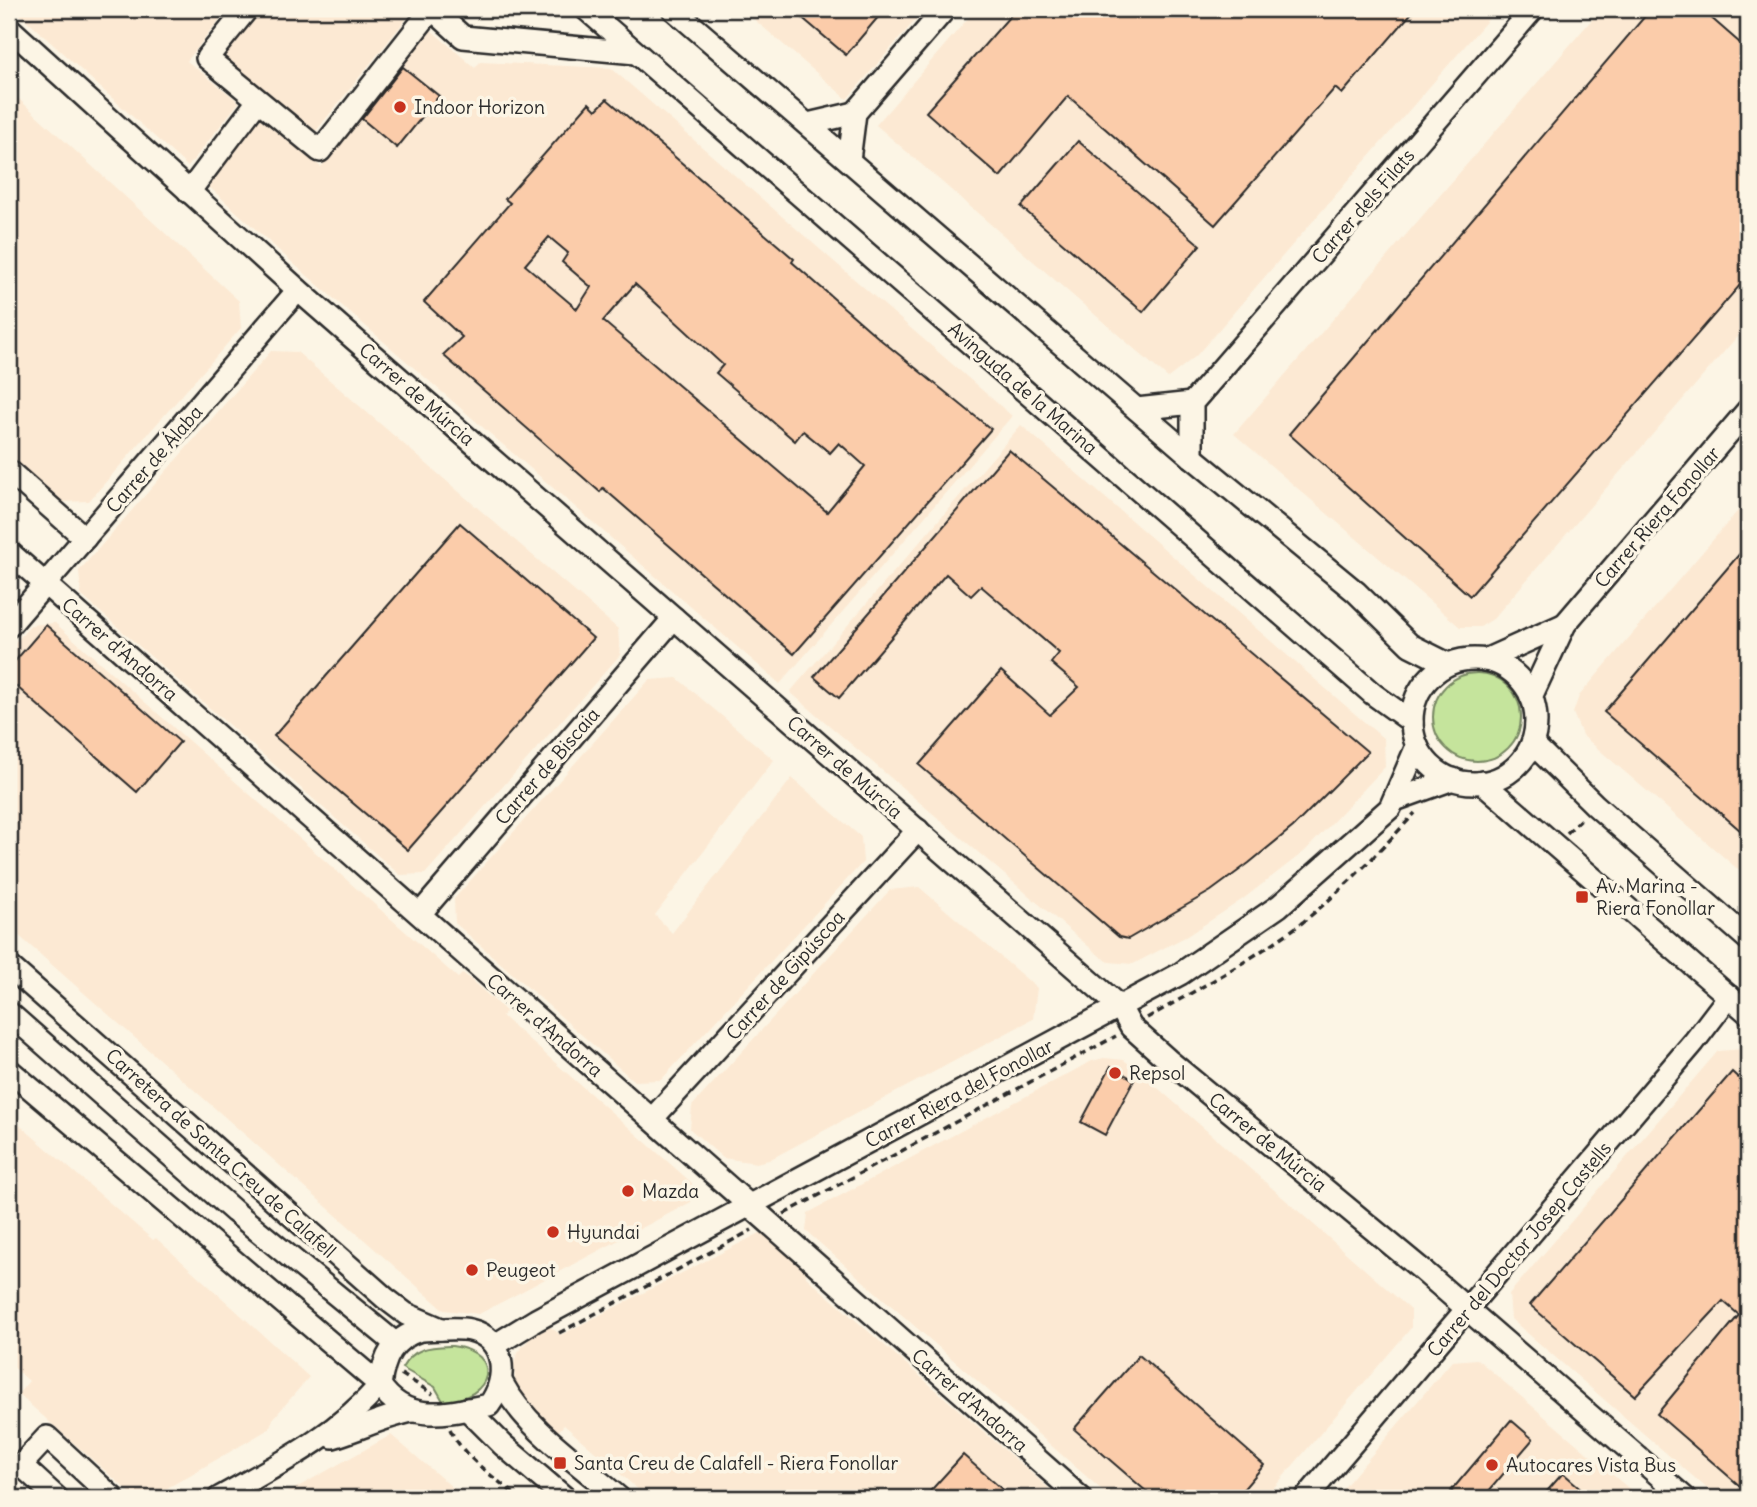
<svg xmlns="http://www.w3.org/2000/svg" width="1757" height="1507" viewBox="0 0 1757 1507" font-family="Delius,sans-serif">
<rect width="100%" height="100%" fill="#fcf5e5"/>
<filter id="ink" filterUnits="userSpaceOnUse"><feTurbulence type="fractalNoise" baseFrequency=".0143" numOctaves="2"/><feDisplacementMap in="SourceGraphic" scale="14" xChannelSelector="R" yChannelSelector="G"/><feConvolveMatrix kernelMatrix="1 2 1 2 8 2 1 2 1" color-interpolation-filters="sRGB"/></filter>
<g filter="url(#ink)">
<g fill="#fce9d3">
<path d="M14 9H228L187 61 239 102 188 167Z"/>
<path d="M262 9H407L411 13 316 131 223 57Z"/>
<path d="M742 9H925L847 99Z"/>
<path d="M976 9H1497L1196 356 1168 378 876 125Z"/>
<path d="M1601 9H1744L1748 13V324L1493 619 1480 627H1460L1234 434Z"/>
<path d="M431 30 475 68 480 62 611 68 1012 416 780 684 295 265 206 184 259 118 321 167Z"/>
<path d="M9 90 239 301 241 328 89 501 63 502 9 455Z"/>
<path d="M271 351 297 352 618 629 620 655 425 874 400 875 81 595 79 571Z"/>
<path d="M1021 425 1384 739 1385 767 1305 851 1243 899 1187 936 1133 964 1109 962 1101 957 790 692Z"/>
<path d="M1748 499V878L1582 735 1573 713 1579 696Z"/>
<path d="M55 623 458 978 463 973 506 1011 502 1016 692 1183 691 1202 479 1314 444 1310 9 927V650L31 625Z"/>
<path d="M677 678 774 760 655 915 672 933 792 778 861 837 863 862 661 1080 634 1081 455 923 454 899 649 680Z"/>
<path d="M919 887 1037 988 1033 1019 769 1160 756 1163 723 1158 690 1129 692 1106 890 890Z"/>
<path d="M1744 1049 1748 1053V1498H1718L1511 1319 1509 1294 1718 1051Z"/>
<path d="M1104 1058 1124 1060 1159 1089 1411 1310V1328L1265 1498H1111L806 1231 808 1213 1092 1061Z"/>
<path d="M9 1116 153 1240 156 1238 309 1377 273 1419 269 1429 152 1497 136 1498 18 1394 29 1381 9 1363Z"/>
<path d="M760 1233 770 1236 805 1268 806 1277 1060 1498H648L564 1425 554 1436 516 1394 514 1364 517 1353 533 1335 549 1326 561 1335Z"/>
<path d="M1477 1359 1640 1498H1335L1452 1361Z"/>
<path d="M391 1435 459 1493 457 1498H278Z"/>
</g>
<g fill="#c5e49c" stroke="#788864" stroke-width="2">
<circle cx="1477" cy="717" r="44"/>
<path d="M452 1346C504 1352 494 1400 443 1401L435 1387 402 1368C414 1347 429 1347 452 1346Z"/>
</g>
<g fill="#fbccaa" stroke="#2b2b2b" stroke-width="2" fill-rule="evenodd">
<path d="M792 9H885L846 55Z"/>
<path d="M1016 9H1415L1342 94 1335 88 1215 225 1068 96 1000 177 926 112Z"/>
<path d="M1651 9H1701L1748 50V276L1470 596 1289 434Z"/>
<path d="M403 67 439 96 397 148 362 119Z"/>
<path d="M607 99 794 259 792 262 881 340 991 429 794 654 603 488 600 492 443 355 462 337 424 302 510 203 505 199 589 103 596 110ZM549 237 568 253 562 262 591 287 577 309 525 265ZM635 284 723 365 716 373 795 441 803 431 830 453 839 443 865 466 827 512 603 321Z"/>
<path d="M1078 141 1200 245 1143 312 1021 207Z"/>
<path d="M1009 450 1368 752 1293 827 1249 863 1211 891 1128 939 1119 937 919 765 1001 671 1050 715 1079 687 1051 663 1059 653 981 586 971 596 946 574 839 698 814 677Z"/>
<path d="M460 523 593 638 408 850 274 736Z"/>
<path d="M1748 544V837L1604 712Z"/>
<path d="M46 625 180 742 137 792 9 680V668Z"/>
<path d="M1111 1066 1134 1080 1105 1135 1081 1122Z"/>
<path d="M1732 1072 1748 1087V1493L1657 1414 1739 1315 1723 1301 1635 1396 1530 1305Z"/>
<path d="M1139 1355 1264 1465 1236 1498H1154L1074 1429Z"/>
<path d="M1511 1420 1533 1439 1483 1498H1459L1451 1491Z"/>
<path d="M963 1455 1012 1498H924Z"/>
<path d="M1563 1473 1592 1498H1541Z"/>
</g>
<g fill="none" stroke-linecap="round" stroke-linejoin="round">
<g stroke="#2b2b2b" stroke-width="26">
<g id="minor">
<path d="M247 9 207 58 320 151 432 9"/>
<path d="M432 9 463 37 636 53"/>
<path d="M586 9 1373 694 1412 722"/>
<path d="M673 9 1192 457 1356 592 1410 645 1448 664"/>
<path d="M9 28 298 290 1120 1007 1131 1027 1168 1060 1421 1269 1685 1498"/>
<path d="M808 124 855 113"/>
<path d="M849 160 855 113 945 9"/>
<path d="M189 192 257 102"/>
<path d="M1137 409 1192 403"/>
<path d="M1192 457V403L1533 9"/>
<path d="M9 471 85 538"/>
<path d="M9 552 1081 1498"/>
<path d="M9 626 298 290"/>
<circle cx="1474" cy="721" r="62"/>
<path d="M1485 660 1565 624"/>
<path d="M1531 697 1565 624 1748 410"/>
<path d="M1532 743 1595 805 1748 939"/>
<path d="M1482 782 1748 1013"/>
<path d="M1395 800 1453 779"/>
<path d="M420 914 674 618"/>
<path d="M9 966 385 1298 406 1314 441 1329"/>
<path d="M9 1013 235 1212 395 1343"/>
<path d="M9 1070 380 1385C335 1437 277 1465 219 1498"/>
<path d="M652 1119 918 830"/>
<path d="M420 1330C436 1330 455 1327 470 1330 506 1338 509 1379 489 1405 448 1413 406 1425 380 1385 384 1357 392 1339 420 1330Z"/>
<path d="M495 1345 536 1320 1180 974 1279 906 1390 808 1417 746"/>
<path d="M502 1383C527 1430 579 1463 619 1498"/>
<path d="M467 1409 503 1445 565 1498"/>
<path d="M333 1437C360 1429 385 1416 413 1411"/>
<path d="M57 1498 21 1465 47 1437 113 1498"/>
<path d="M1306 1498 1694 1042 1729 996"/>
</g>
</g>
<g stroke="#2b2b2b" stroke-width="3.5" stroke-dasharray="7 5" stroke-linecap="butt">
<path d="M1567 833 1581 819"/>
<path d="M1147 1018C1200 988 1254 959 1303 922 1344 889 1379 852 1415 813"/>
<path d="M784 1214 1116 1036"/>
<path d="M559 1333 752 1230"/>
<path d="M401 1374 433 1394"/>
<path d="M450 1429C463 1458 496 1478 519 1498"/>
</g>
<use href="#minor" stroke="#fcf5e5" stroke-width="21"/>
</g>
</g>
<g fill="#c8321e" stroke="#fcf5e5" stroke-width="2.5">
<circle cx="400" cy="107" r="7"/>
<rect x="1575" y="890" width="14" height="14" rx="3.5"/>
<circle cx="1115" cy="1073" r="7"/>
<circle cx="628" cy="1191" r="7"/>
<circle cx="553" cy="1232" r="7"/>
<circle cx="472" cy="1270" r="7"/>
<rect x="553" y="1456" width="14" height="14" rx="3.5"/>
<circle cx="1492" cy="1465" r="7"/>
</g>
<g text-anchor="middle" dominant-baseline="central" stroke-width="7" stroke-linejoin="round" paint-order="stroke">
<g font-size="19" fill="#2b2b2b" stroke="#fcf5e5" text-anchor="start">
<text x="414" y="107">Indoor Horizon</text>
<text x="1596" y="886">Av. Marina -<tspan x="1596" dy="22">Riera Fonollar</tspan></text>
<text x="1129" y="1073">Repsol</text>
<text x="642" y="1191">Mazda</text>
<text x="567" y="1232">Hyundai</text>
<text x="486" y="1270">Peugeot</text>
<text x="574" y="1463">Santa Creu de Calafell - Riera Fonollar</text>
<text x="1506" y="1465">Autocares Vista Bus</text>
</g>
<g font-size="19" fill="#2b2b2b" stroke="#fcf5e5">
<text transform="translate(1363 206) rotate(-49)">Carrer dels Filats</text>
<text transform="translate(1023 388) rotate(41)">Avinguda de la Marina</text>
<text transform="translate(417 394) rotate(41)">Carrer de Múrcia</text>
<text transform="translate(154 459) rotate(-49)">Carrer de Álaba</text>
<text transform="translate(1657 517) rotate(-49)">Carrer Riera Fonollar</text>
<text transform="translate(120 649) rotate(41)">Carrer d'Andorra</text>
<text transform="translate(547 766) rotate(-49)">Carrer de Biscaia</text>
<text transform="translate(845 767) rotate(41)">Carrer de Múrcia</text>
<text transform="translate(785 975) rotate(-48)">Carrer de Gipúscoa</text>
<text transform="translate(545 1025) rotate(41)">Carrer d'Andorra</text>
<text transform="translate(959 1093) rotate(-28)">Carrer Riera del Fonollar</text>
<text transform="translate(1268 1142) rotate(39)">Carrer de Múrcia</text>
<text transform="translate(221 1153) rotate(42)">Carretera de Santa Creu de Calafell</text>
<text transform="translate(1519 1249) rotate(-50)">Carrer del Doctor Josep Castells</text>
<text transform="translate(970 1400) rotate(41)">Carrer d'Andorra</text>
</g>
</g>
<rect width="1757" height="1507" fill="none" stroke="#fcf5e5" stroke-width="35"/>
<rect x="18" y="18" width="1722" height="1472" fill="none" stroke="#2b2b2b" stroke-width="2.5" filter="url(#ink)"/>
</svg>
